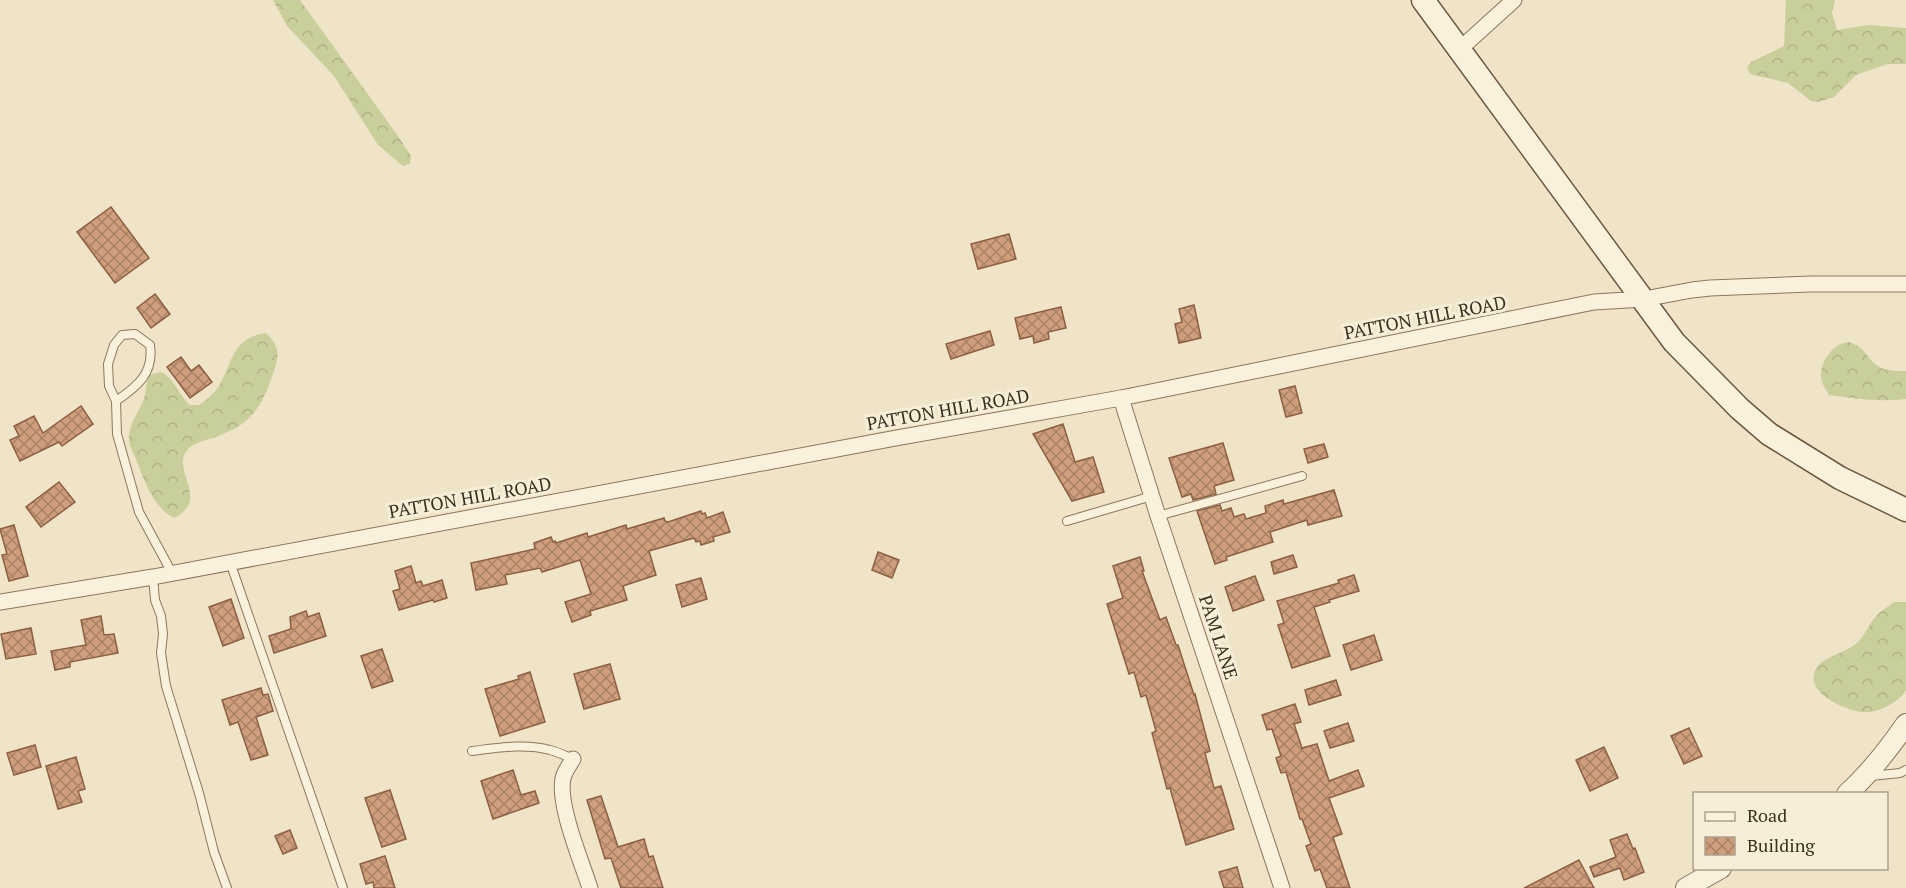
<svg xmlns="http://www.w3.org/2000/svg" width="1906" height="888" viewBox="0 0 1906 888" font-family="'PT Serif',serif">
<defs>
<pattern id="forest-crowns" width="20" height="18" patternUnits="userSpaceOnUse" patternTransform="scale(1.5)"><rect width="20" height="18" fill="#c9cf9b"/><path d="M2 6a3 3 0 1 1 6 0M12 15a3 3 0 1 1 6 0" fill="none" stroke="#aeb285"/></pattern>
<pattern id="building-cross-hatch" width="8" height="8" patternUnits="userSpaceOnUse" patternTransform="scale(1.5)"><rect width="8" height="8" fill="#cf9f7d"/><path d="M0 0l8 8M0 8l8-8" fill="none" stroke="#a98266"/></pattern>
</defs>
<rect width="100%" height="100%" fill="#f0e4c8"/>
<g fill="url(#forest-crowns)">
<path d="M273 0H300L398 136 411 156 410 164 403 166 378 145 334 76 287 26Z"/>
<path d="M1786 0H1835L1832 13 1837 30 1868 25 1906 28V64H1888L1856 75 1834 97 1818 102 1811 101 1788 83 1750 74 1747 68 1751 62 1784 46Z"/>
<path d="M266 333C281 348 279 355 273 374 260 411 251 424 213 438 205 440 194 443 188 449 169 470 212 499 174 518 152 507 144 479 135 457 133 452 129 445 129 440 128 425 138 414 143 401 147 392 145 383 150 375L161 372C174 378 179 395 190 405H199C205 401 211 396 216 390 233 367 229 338 266 333Z"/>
<path d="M1849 342C1867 348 1865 357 1878 366 1885 371 1897 371 1906 371V399C1880 402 1855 399 1829 395 1827 391 1823 386 1822 382 1817 365 1832 343 1849 342Z"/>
<path d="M1894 602H1906V690C1899 703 1876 714 1862 712 1844 710 1801 691 1817 667 1824 657 1845 653 1857 643 1866 634 1870 621 1879 613 1883 609 1890 606 1894 602Z"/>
</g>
<g fill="url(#building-cross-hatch)" stroke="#8d5f41" stroke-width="1.5">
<path d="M111 207 149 258 115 283 77 232Z"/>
<path d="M1009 234 1016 259 978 269 971 244Z"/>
<path d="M155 294 170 314 151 328 137 308Z"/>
<path d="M1194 305 1201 338 1179 343 1175 324 1182 322 1179 309Z"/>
<path d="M1061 307 1066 328 1048 332 1049 339 1034 343 1033 336 1020 339 1015 318Z"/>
<path d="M990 331 994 345 951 359 946 344Z"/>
<path d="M181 357 191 371 199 365 212 382 190 398 167 367Z"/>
<path d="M1295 386 1302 413 1286 417 1279 390Z"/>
<path d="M81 406 93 424 62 446 59 442 20 461 10 440 19 436 14 426 34 416 43 433Z"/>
<path d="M1063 424 1075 462 1093 457 1104 492 1072 501 1033 434Z"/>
<path d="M1223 443 1234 480 1214 486 1216 494 1193 500 1191 494 1182 497 1169 458Z"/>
<path d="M1324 444 1328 457 1308 463 1304 449Z"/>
<path d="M59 482 75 502 41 527 26 507Z"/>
<path d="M1334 490 1342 516 1308 525 1307 520 1270 532 1273 542 1226 557 1227 560 1215 564 1197 511 1220 505 1222 511 1231 508 1234 517 1244 514 1246 519 1266 513 1265 506 1283 500 1284 504Z"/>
<path d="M701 511 702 514 705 513 707 518 723 512 730 532 713 537 714 541 701 545 700 541 696 542 694 538 649 551 656 575 623 586 627 600 590 611 591 615 572 622 565 602 591 594 580 560 542 572 540 568 505 575 507 584 476 590 471 563 535 549 534 543 551 537 553 542 555 541 556 543 587 533 588 537 626 525 627 529 664 518 665 521 668 522Z"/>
<path d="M14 525 28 576 9 581 2 555 7 554 0 529Z"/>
<path d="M878 552 899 560 892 578 872 570Z"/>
<path d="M1293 555 1297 567 1274 574 1271 562Z"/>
<path d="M1140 557 1144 571H1142L1160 620 1166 617 1176 645H1178L1194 695 1195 694 1210 751 1205 753 1214 788 1221 786 1234 829 1186 845 1170 788 1167 789 1152 733 1156 731 1146 695 1141 697 1134 672 1129 674 1107 604 1123 598 1113 566Z"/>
<path d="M411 566 416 583 421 581 423 586 442 580 447 598 434 602 433 600 399 610 393 591 400 589 395 571Z"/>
<path d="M1354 575 1359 591 1329 600 1330 602 1314 607 1330 656 1292 668 1278 625 1284 623 1277 601 1339 583 1338 580Z"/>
<path d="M1255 576 1264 600 1233 611 1225 587Z"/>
<path d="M701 578 707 599 682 607 676 585Z"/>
<path d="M231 599 244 638 223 646 209 607Z"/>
<path d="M306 611 308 617 319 613 326 636 274 653 269 636 291 629 290 617Z"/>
<path d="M101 616 104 635 114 634 118 653 70 662V667L55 670 51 651 86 645 81 620Z"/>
<path d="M31 628 36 654 6 659 1 634Z"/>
<path d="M1374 635 1382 660 1351 670 1343 645Z"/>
<path d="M382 649 393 681 372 688 361 656Z"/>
<path d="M610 664 620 699 584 709 574 674Z"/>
<path d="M530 672 545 722 500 736 485 689 519 679 518 676Z"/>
<path d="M1336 680 1341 695 1309 705 1305 690Z"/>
<path d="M261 688 263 695 268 694 273 711 256 717 268 755 251 760 238 722 230 725 222 700Z"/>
<path d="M1295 704 1301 722 1294 724 1302 748 1317 744 1329 781 1358 770 1364 786 1329 798 1342 834 1333 837 1350 888H1327L1320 869 1315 871 1306 846 1311 844 1302 819H1300L1286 772 1281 773 1276 758 1281 756 1272 729 1267 730 1262 715Z"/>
<path d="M1348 723 1354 741 1330 748 1324 731Z"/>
<path d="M1689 728 1702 756 1684 764 1671 736Z"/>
<path d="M35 745 41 767 14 775 7 753Z"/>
<path d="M1604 747 1618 778 1590 791 1576 760Z"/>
<path d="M76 757 85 789 78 791 82 802 58 809 46 766Z"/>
<path d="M513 770 521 795 535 791 539 803 493 819 481 781Z"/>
<path d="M390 790 406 839 382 847 365 798Z"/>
<path d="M601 796 618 847 644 839 649 857 653 856 663 888H621L611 858 605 859 587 800Z"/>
<path d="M290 830 297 848 283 854 275 836Z"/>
<path d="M1627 834 1633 849 1635 848 1644 872 1624 880 1620 868 1594 877 1590 867 1616 857 1610 840Z"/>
<path d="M385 856 395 888H374L373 882 366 884 360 864Z"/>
<path d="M1579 860 1594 888H1524Z"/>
<path d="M1237 867 1243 888H1224L1219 872Z"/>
</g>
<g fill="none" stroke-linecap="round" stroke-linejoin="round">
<g stroke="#8d765c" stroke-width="10">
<g id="service">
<path d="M116 401C138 386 154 373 150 345L135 334 122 335 114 345 108 364 109 386 116 401 117 434 139 512 172 573"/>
<path d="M1158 516 1302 476"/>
<path d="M1067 521 1152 496"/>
<path d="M230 562 343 888"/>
<path d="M153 577 155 600 161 616 163 634 161 653 166 686 199 793 214 852 227 888"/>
<path d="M472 751C497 748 525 743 550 750 558 752 566 756 573 759"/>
<path d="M1871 776 1900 773 1906 770"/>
</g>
</g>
<g stroke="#8d765c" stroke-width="17">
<g id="minor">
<path d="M1460 49 1514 0"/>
<path d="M1121 398 1158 516 1282 888"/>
<path d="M0 602 153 577 896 438 1121 398 1594 302 1644 299 1692 290 1710 288 1811 284H1906"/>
<path d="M573 759C570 764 566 770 564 775 555 799 582 863 590 888"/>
</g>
</g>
<g stroke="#8d765c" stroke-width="22">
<g id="tertiary">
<path d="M1847 794C1870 773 1888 750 1906 724"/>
<path d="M1686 888 1721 868"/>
</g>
</g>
<g stroke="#6f573f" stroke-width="25">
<path id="secondary" d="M1423 0 1674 342 1740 409 1769 434 1840 478 1906 510"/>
</g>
<use href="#service" stroke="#faf1dc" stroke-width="8"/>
<use href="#minor" stroke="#faf1dc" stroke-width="15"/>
<use href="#tertiary" stroke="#faf1dc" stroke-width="20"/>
<use href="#secondary" stroke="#faf1dc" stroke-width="22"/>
</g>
<g text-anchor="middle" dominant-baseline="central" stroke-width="6" stroke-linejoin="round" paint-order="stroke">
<g font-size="18" fill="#3d2e20" stroke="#f7eed8">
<text transform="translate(1425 317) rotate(-11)">PATTON HILL ROAD</text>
<text transform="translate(948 409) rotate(-10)">PATTON HILL ROAD</text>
<text transform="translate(470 497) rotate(-10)">PATTON HILL ROAD</text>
<text transform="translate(1219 637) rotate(72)">PAM LANE</text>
</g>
</g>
<rect x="1693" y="792" width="195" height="78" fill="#f7eed8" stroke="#ada18e" stroke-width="1.5"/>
<rect x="1705" y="812" width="30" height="9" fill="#faf1dc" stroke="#ada18e" stroke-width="1.5"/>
<text x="1747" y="822" font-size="18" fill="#3d2e20">Road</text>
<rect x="1705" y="837" width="30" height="18" fill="url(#building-cross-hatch)" stroke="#ada18e" stroke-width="1.5"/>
<text x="1747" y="852" font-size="18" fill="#3d2e20">Building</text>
</svg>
